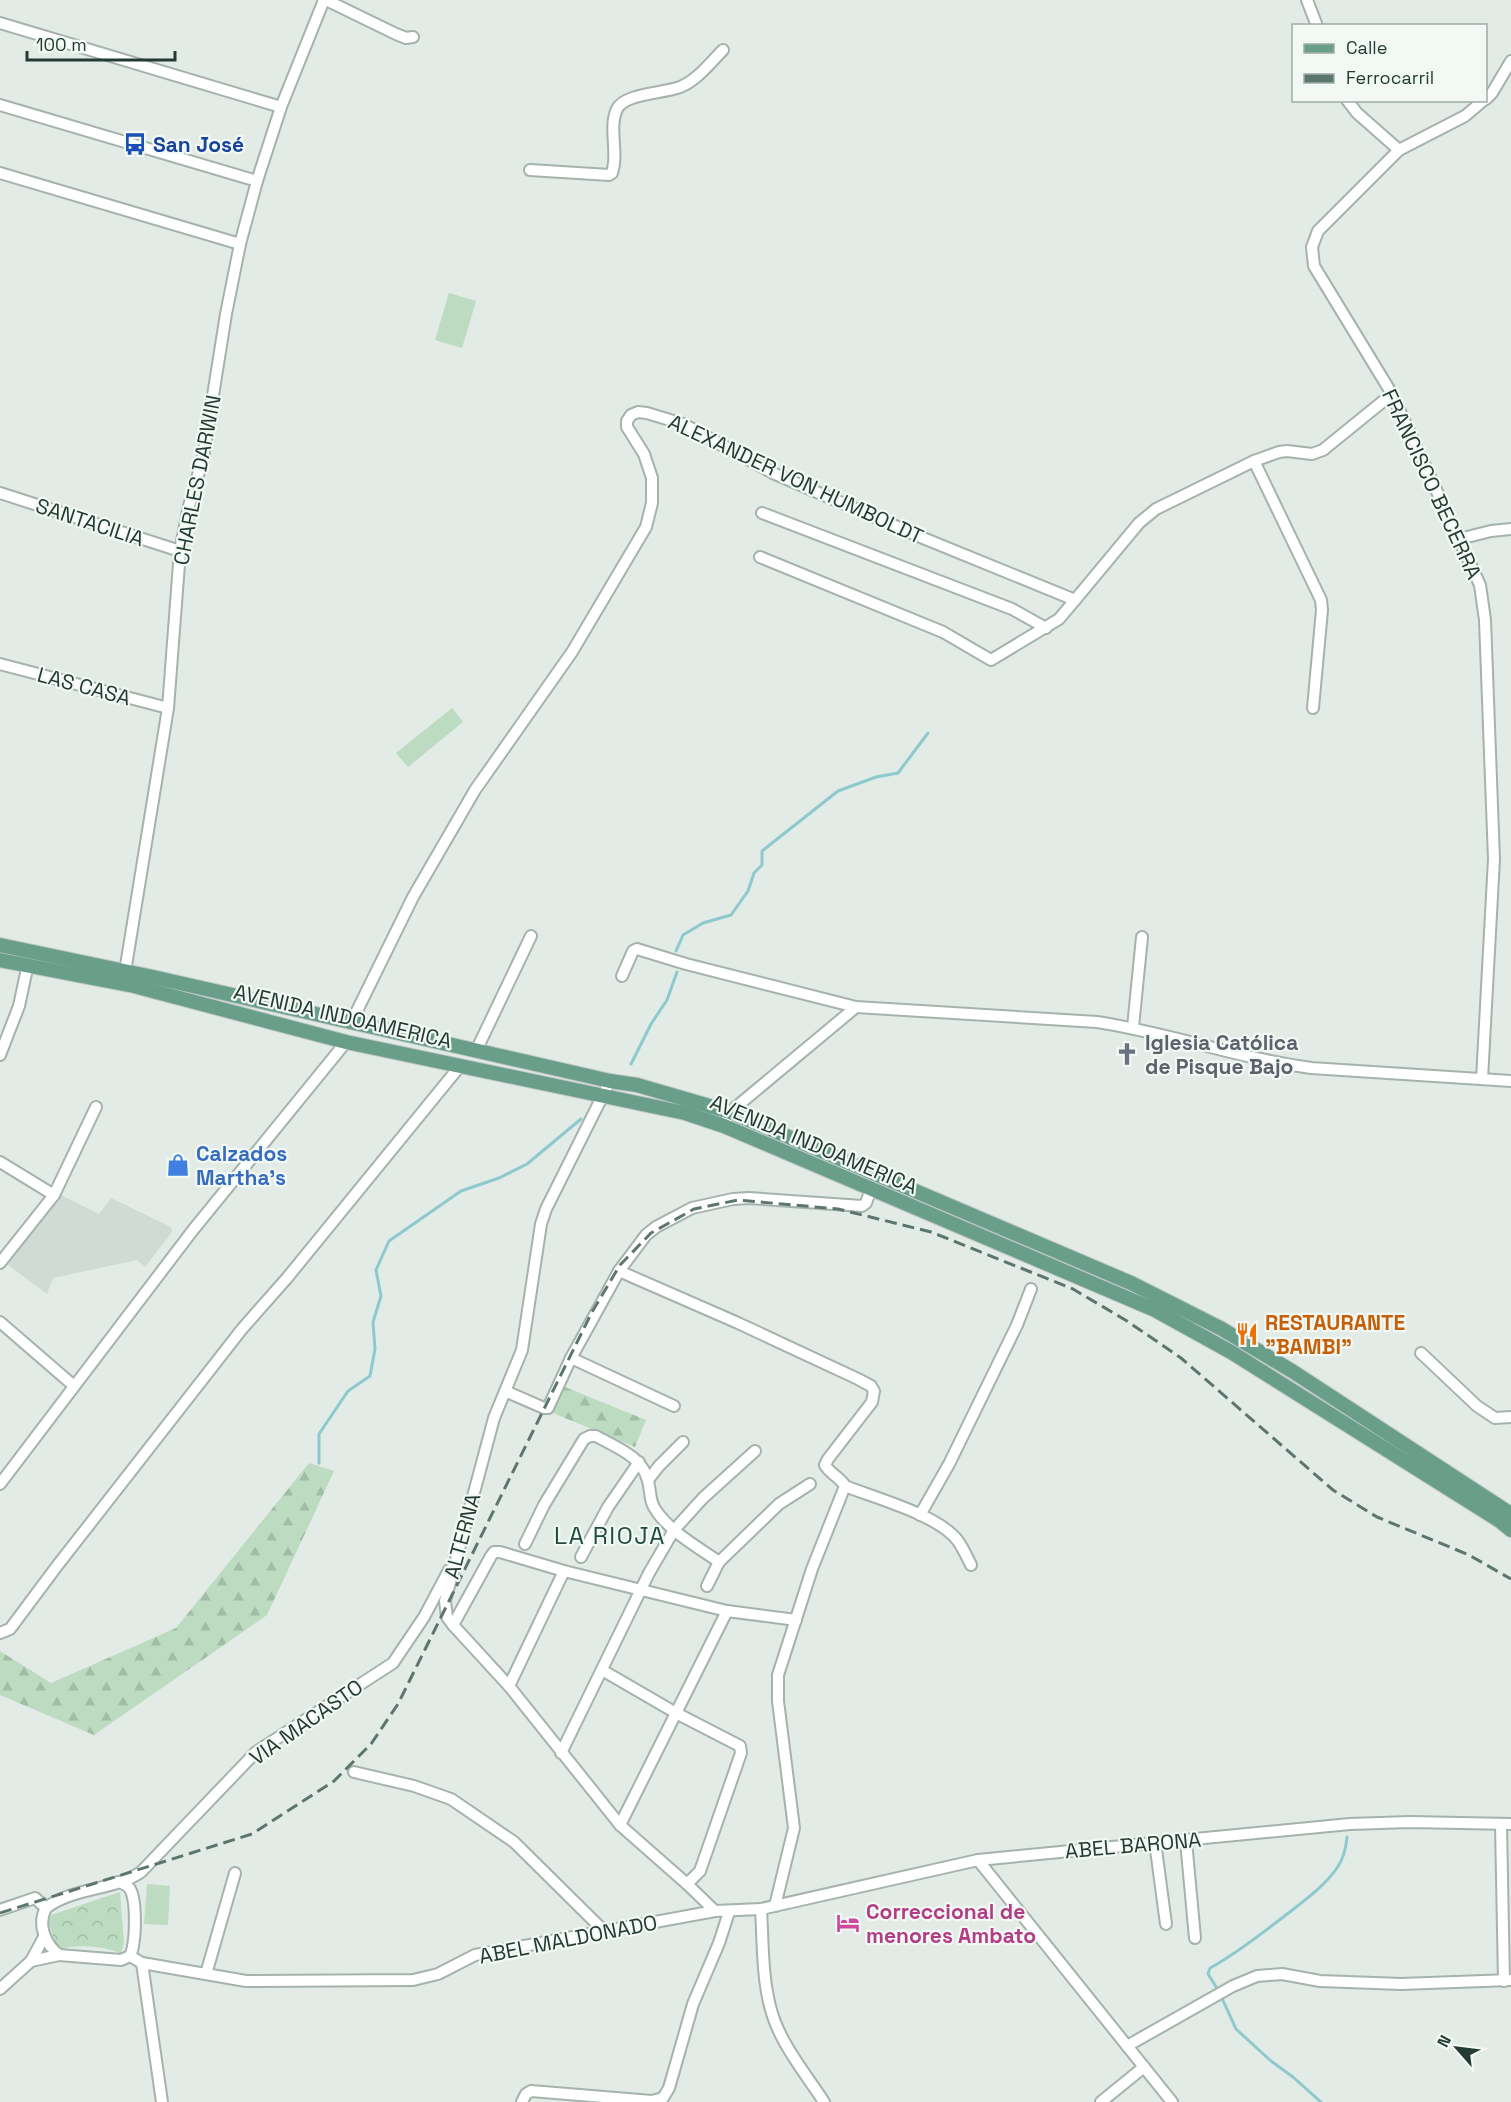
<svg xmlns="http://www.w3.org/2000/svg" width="1511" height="2102" viewBox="0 0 1511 2102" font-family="'Space Grotesk',sans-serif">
<defs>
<pattern id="forest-firs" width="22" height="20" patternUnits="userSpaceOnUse" patternTransform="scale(1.5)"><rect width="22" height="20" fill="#bcdbc1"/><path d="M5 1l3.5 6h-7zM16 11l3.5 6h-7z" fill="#a1bda6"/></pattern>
<pattern id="park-crowns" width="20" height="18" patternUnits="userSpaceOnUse" patternTransform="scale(1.5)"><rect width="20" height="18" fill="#bcdbc1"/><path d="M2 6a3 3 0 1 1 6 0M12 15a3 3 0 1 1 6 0" fill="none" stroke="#a1bda6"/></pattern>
</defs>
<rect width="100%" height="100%" fill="#e2ebe6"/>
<path fill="#d0dbd5" d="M59 1194 99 1214 111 1198 171 1227 172 1232 145 1267 137 1260 53 1278 47 1294 8 1265Z"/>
<g fill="#bcdbc1">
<path d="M449 293 476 301 462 348 435 340Z"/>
<path d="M452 708 463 722 408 767 396 753Z"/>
<path d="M147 1884 170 1886 168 1925 144 1924Z"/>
</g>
<g fill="url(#forest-firs)">
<path d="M560 1385 646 1420 635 1447 548 1411Z"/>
<path d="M309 1463 334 1471 267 1615 94 1735 0 1695V1651L51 1683 176 1628Z"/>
</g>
<path fill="url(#park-crowns)" d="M120 1892 124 1944 121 1954C107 1946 72 1943 58 1951L48 1921 51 1915Z"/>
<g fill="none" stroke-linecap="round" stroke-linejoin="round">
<g stroke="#8dc9cd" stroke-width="3">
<path d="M676 951 683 935 703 923 731 915 748 891 754 873 762 865V851L838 791 876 777 898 773 928 733"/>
<path d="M631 1064 651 1024 667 1000 677 972"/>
<path d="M319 1463V1434L348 1391 370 1376 375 1349 373 1322 381 1296 376 1270 389 1241 461 1191 499 1178 527 1164 581 1119"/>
<path d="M1218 1990 1208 1974 1210 1968C1236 1954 1258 1936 1282 1918 1301 1903 1323 1888 1337 1868 1344 1858 1346 1849 1347 1837"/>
<path d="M1221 1996 1236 2029 1271 2061 1293 2077 1321 2102"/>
</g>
<g stroke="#a5b3ac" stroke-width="14">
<g id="minor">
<path d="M326 0 396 34 406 38 413 37"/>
<path d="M1307 0 1317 26"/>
<path d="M0 23 281 107"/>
<path d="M1486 99 1492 93 1511 61"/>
<path d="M1347 100 1357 113 1399 150"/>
<path d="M0 105 257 181"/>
<path d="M530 170 609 175 612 173C619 153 608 128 617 109 624 94 662 93 677 88 695 83 710 63 723 50"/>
<path d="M0 173 240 244"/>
<path d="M1254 461 1321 600 1322 610 1313 708"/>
<path d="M0 493 180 551"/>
<path d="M762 513 1012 609 1046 628"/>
<path d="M1459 539 1491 531 1511 529"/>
<path d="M1075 600 1139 523 1156 509 1254 461 1279 452 1287 451 1312 454 1323 450 1392 394"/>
<path d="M0 664 168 708"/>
<path d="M622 976 633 951 637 949 686 964 856 1007 1097 1022C1169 1033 1238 1058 1311 1068L1511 1081"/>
<path d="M124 978 168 708 180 551 189 506 203 458 226 314 240 244 257 181 281 107 324 0"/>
<path d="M351 1023 413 897 475 790 572 652 646 527 652 503V478L644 454 627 427V421L631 415 638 412 647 413 683 424 775 474 923 538 1075 600 1059 619 991 660 943 632 760 557"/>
<path d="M1133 1027 1142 937"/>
<path d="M476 1051 531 936"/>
<path d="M0 1055 19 1006 28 964"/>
<path d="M1482 1079 1494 859 1485 620 1480 585 1392 394 1314 266 1312 247 1318 231 1399 150 1465 116 1484 100"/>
<path d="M610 1081 546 1209 541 1224 522 1350 494 1418 445 1601 447 1617 453 1625 509 1686 620 1825 687 1884 715 1911"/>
<path d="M724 1126 730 1112 856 1007"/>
<path d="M0 1162 54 1195 0 1263"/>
<path d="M54 1195 96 1107"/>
<path d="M619 1271 738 1323 858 1379 871 1386 874 1391 872 1402 828 1459 825 1465C830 1474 840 1477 845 1486L812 1569 778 1675V1701L794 1828 775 1906"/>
<path d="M0 1322 74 1386"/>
<path d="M1421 1353 1477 1406 1495 1418 1511 1417"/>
<path d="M571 1358 674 1406"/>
<path d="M505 1391 544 1408H548L571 1358 619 1271 646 1235 656 1227 692 1208 733 1199 749 1198 862 1206 866 1203 871 1189"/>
<path d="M648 1480 659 1466 683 1442"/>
<path d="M0 1484 193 1230 346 1042"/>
<path d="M845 1486C875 1498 939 1515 958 1541 963 1548 967 1557 971 1565"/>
<path d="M920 1515 949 1464 1017 1325 1031 1289"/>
<path d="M525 1544 544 1505 584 1439 590 1436H596C617 1448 642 1456 648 1481 651 1492 649 1502 657 1512 672 1533 698 1547 719 1562"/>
<path d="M581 1557 608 1507 639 1462"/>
<path d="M707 1586 719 1562 779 1504 810 1484"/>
<path d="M453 1625 491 1556 494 1552H500L564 1571 727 1611 796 1620"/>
<path d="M0 1633 10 1629 57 1566 242 1329 287 1278 460 1066"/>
<path d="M602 1670 676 1713 740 1746 741 1753 700 1871 687 1884"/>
<path d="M509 1686 564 1571"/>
<path d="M561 1753 649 1573 674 1530 703 1498 755 1451"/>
<path d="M354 1772 414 1786 451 1799 514 1842 604 1931"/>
<path d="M620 1825 727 1611"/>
<path d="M1501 1825 1504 1981"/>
<path d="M1186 1841 1195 1938"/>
<path d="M1155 1842 1166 1924"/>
<path d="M978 1860 1172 2102"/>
<path d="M118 1882C123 1883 127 1885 130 1889 137 1901 136 1944 130 1956L121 1960 59 1955C45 1944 37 1924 46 1908 73 1887 113 1891 141 1872L256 1752 393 1663 424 1617 449 1570"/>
<path d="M761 1909C763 1942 762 1978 771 2010 780 2043 805 2073 824 2102"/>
<path d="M0 1910 35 1898 46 1908"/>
<path d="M130 1956 142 1963 246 1981 413 1980 438 1974 475 1955 715 1911 761 1909 978 1860 1350 1824 1410 1822 1511 1824"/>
<path d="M31 1961 59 1955"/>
<path d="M142 1963 162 2102"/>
<path d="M206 1974 235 1873"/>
<path d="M0 1989 31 1961 44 1937"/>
<path d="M1127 2046 1233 1986 1257 1976 1282 1974 1320 1981 1401 1984 1511 1980"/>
<path d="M522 2102 526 2094 531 2091 652 2101 663 2098 669 2088 693 2004 719 1943 729 1912"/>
<path d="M1101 2102 1144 2067"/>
</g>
</g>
<g stroke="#c1c8c6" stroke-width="16">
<g id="major">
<path d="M0 945 153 977 610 1081 637 1085 730 1112 1131 1283 1222 1329 1292 1371 1511 1514"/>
<path d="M0 960 134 986 346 1042 685 1113 724 1126 1155 1310 1231 1352 1500 1521 1511 1530"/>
</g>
</g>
<use href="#minor" stroke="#fff" stroke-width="10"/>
<use href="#major" stroke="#699e8b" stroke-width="14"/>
<path stroke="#5d766d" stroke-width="3" stroke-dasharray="12 6" stroke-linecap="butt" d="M0 1913 252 1834 334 1781 371 1744 398 1704 592 1312 620 1265 651 1233 694 1209 738 1200 838 1209 931 1232 1073 1289 1127 1321 1181 1358 1333 1490 1377 1517 1469 1555 1511 1579"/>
</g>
<defs>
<g id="bus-bare" transform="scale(1.8)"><path d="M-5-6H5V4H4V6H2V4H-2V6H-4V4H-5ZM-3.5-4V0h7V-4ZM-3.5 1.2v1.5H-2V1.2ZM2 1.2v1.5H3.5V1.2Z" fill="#1a4fb4" stroke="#f2f8f4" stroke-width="2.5" paint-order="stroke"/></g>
<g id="church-bare" transform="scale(1.8)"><path d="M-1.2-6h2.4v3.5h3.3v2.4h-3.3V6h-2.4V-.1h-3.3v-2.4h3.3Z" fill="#6b7280" stroke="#f2f8f4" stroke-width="2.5" paint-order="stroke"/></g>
<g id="shop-bare" transform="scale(1.8)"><path d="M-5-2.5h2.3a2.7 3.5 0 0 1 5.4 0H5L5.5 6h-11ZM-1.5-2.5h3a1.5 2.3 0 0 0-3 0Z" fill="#3f7fe0" stroke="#f2f8f4" stroke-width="2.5" paint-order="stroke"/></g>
<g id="restaurant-bare" transform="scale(1.8)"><path d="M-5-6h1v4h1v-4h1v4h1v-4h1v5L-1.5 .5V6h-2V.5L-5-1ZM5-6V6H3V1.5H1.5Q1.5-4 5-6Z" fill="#e8710a" stroke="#f2f8f4" stroke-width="2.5" paint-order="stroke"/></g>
<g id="hotel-bare" transform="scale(1.8)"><path d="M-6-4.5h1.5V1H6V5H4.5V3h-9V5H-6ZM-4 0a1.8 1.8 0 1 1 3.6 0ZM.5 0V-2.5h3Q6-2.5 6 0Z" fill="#d1479c" stroke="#f2f8f4" stroke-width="2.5" paint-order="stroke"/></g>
</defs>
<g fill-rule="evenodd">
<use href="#bus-bare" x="135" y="144"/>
<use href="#church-bare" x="1127" y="1054"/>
<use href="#shop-bare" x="178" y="1165"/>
<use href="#restaurant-bare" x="1247" y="1334"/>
<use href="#hotel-bare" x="848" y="1923"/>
</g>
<g text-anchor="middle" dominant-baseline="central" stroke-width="4.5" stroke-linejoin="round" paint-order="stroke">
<g font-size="21" font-weight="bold" fill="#164399" stroke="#f2f8f4" text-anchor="start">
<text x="153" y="144">San José</text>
</g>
<g font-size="21" fill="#233b32" stroke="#f2f8f4">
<text transform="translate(796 479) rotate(25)">ALEXANDER VON HUMBOLDT</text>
<text transform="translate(197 480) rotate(-79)">CHARLES DARWIN</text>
<text transform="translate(1432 484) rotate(65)">FRANCISCO BECERRA</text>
<text transform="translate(90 522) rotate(18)">SANTACILIA</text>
<text transform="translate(84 686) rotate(15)">LAS CASA</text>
<text transform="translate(343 1016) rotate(13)">AVENIDA INDOAMERICA</text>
<text transform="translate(814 1144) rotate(23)">AVENIDA INDOAMERICA</text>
<text transform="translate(462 1536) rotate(-75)">ALTERNA</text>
<text transform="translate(306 1722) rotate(-35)">VIA MACASTO</text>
<text transform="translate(1133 1845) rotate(-5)">ABEL BARONA</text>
<text transform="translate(568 1939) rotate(-11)">ABEL MALDONADO</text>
</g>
<g font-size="21" font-weight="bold" fill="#5b616d" stroke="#f2f8f4" text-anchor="start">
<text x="1145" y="1042">Iglesia Católica<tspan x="1145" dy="24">de Pisque Bajo</tspan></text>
</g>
<g font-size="21" font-weight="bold" fill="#366cbe" stroke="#f2f8f4" text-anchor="start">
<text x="196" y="1153">Calzados<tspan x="196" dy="24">Martha’s</tspan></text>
</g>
<g font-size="21" font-weight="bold" fill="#c56008" stroke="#f2f8f4" text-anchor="start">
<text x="1265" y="1322">RESTAURANTE<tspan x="1265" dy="24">"BAMBI"</tspan></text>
</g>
<g font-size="21" font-weight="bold" fill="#b23c85" stroke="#f2f8f4" text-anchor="start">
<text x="866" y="1911">Correccional de<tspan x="866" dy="24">menores Ambato</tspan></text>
</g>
<g font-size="24" letter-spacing="1.5" fill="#204c3d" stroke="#f2f8f4">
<text x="610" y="1535">LA RIOJA</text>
</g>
</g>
<rect x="1292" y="24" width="195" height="78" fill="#f2f8f4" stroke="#9faca6" stroke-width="1.5"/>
<rect x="1304" y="44" width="30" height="9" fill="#699e8b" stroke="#9faca6" stroke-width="1.5"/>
<text x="1346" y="54" font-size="18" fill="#233b32">Calle</text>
<rect x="1304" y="74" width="30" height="9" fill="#5d766d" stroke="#9faca6" stroke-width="1.5"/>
<text x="1346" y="84" font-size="18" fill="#233b32">Ferrocarril</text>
<g transform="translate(1457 2048) rotate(298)" stroke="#f2f8f4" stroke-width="4.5" paint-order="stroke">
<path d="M0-4.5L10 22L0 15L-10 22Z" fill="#233b32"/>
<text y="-9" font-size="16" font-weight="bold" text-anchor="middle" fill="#233b32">N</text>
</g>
<path d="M27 51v9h148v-9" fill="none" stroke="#233b32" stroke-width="3"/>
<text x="36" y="51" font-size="18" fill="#233b32" stroke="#f2f8f4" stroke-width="4.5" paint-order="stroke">100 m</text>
</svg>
